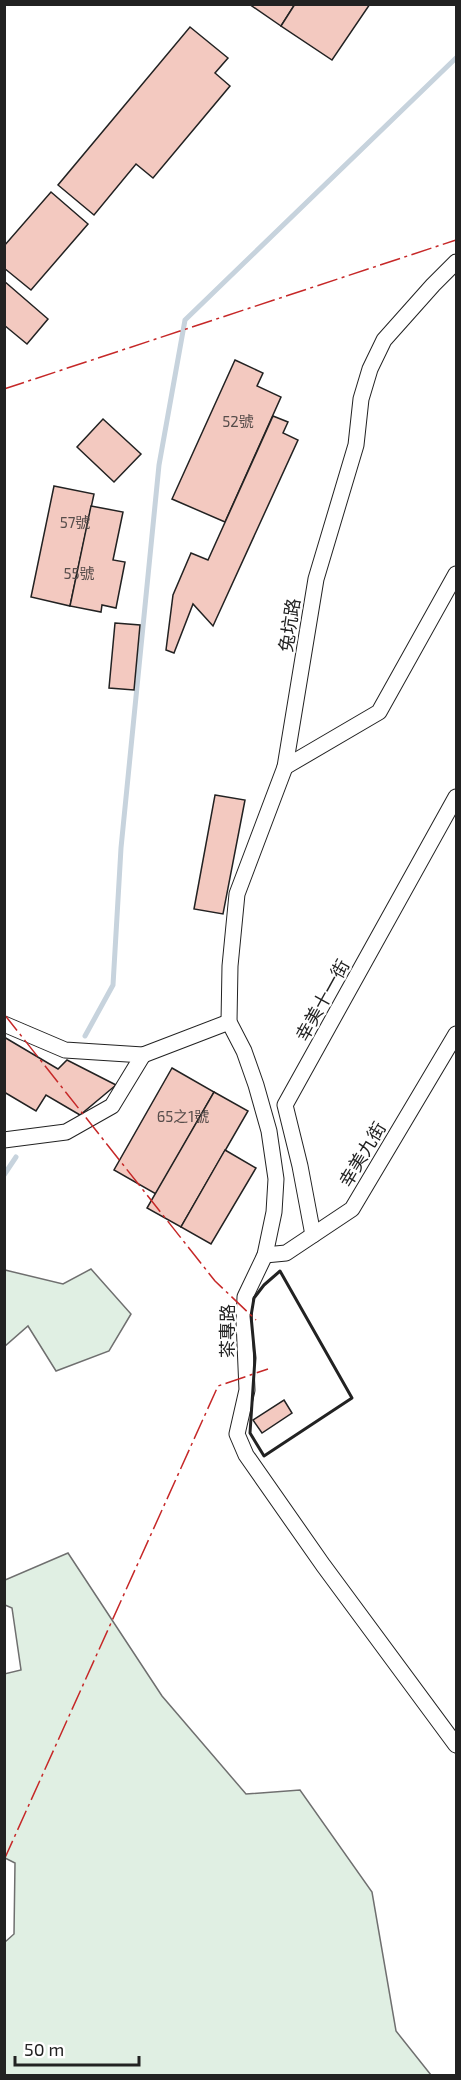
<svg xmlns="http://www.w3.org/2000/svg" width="461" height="2080" viewBox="0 0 461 2080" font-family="'Exo 2','Noto Sans TC',sans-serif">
<rect width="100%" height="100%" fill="#fff"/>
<g fill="#e0efe3" stroke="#6f6f6f" stroke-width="1.5">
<path d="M91 1269 131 1314 109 1351 56 1371 28 1326 5 1346V1270L63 1284Z"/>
<path d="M68 1553 162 1696 246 1794 300 1790 372 1892 396 2031 431 2075H5V1942L14 1934 15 1863 5 1858 4 1674 21 1670 12 1608 5 1605V1580Z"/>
</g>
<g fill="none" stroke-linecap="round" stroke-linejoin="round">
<g stroke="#c7d3dd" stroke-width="5">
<path d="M85 1036 113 985 121 848 159 465 185 320 456 58"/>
<path d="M4 1175 16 1157"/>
</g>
</g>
<g fill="#f3c9c0" stroke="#222" stroke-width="1.5">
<path d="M249 4H295L281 26Z"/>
<path d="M295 4H370L332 60 281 26Z"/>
<path d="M190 27 228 58 215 73 230 86 153 178 136 164 94 215 58 185Z"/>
<path d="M51 192 88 224 31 290 4 268V246Z"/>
<path d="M4 281 48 319 27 344 4 325Z"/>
<path d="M235 360 263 373 257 386 281 397 225 522 172 499Z"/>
<path d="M273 416 288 422 283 433 298 440 213 626 193 604 174 653 166 650 173 595 191 553 208 560Z"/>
<path d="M103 419 141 454 114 482 77 447Z"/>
<path d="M54 486 94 494 70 606 31 597Z"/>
<path d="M91 506 123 512 113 560 125 562 116 608 102 605 101 612 70 606Z"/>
<path d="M115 623 140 625 134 690 109 688Z"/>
<path d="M215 795 245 800 223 914 194 909Z"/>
<path d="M4 1037 58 1069 67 1060 116 1085 80 1115 46 1095 36 1111 4 1092Z"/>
<path d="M172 1068 214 1092 156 1194 114 1170Z"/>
<path d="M214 1092 248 1111 181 1227 147 1208Z"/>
<path d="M225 1150 256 1168 211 1244 181 1227Z"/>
<path d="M284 1400 292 1413 262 1433 253 1420Z"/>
</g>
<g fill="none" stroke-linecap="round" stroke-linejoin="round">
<g stroke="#222" stroke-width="17">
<g id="street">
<path d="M456 262 433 285 384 340 370 369 361 399 356 445 316 579 285 767 237 894 230 966 229 1022 244 1051 256 1085 269 1131 276 1179 274 1212 265 1255 245 1297 244 1321 247 1390 237 1434 246 1455 323 1565 456 1745"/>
<path d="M285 767 379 712 456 574"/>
<path d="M4 1024 65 1050 143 1055 229 1022"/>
<path d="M4 1140 66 1132 112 1106 143 1055"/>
<path d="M313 1235 300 1166 285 1105 456 797"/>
<path d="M265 1255 286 1253 352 1209 456 1034"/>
</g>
</g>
<use href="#street" stroke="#fff" stroke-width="15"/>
<path stroke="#222" stroke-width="3" d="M280 1271 352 1398 264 1456 250 1433 255 1358 251 1316 254 1298 264 1285Z"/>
<g stroke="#c62828" stroke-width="1.5" stroke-dasharray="21 4.5 3 4.5" stroke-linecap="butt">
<path d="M4 389 456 240"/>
<path d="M4 1014 215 1281 256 1320"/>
<path d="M4 1860 218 1386 268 1369"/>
</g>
</g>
<g text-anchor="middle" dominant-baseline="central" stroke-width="4.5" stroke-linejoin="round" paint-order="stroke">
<g font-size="15" fill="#564c4a">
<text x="238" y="421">52號</text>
<text x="75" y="522">57號</text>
<text x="79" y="573">55號</text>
<text x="183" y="1116">65之1號</text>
</g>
<g font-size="18" fill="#222" stroke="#fff">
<text transform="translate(289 625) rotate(-81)">兔坑路</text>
<text transform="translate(322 1000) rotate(-61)">幸美十一街</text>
<text transform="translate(362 1154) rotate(-59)">幸美九街</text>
<text transform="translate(227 1331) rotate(-90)">茶專路</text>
</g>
</g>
<rect width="461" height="2080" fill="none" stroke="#222222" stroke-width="12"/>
<path d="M15 2056v9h124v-9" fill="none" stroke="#222222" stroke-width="3"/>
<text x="24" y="2056" font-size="18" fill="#222222" stroke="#ffffff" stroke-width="4.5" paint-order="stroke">50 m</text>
</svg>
